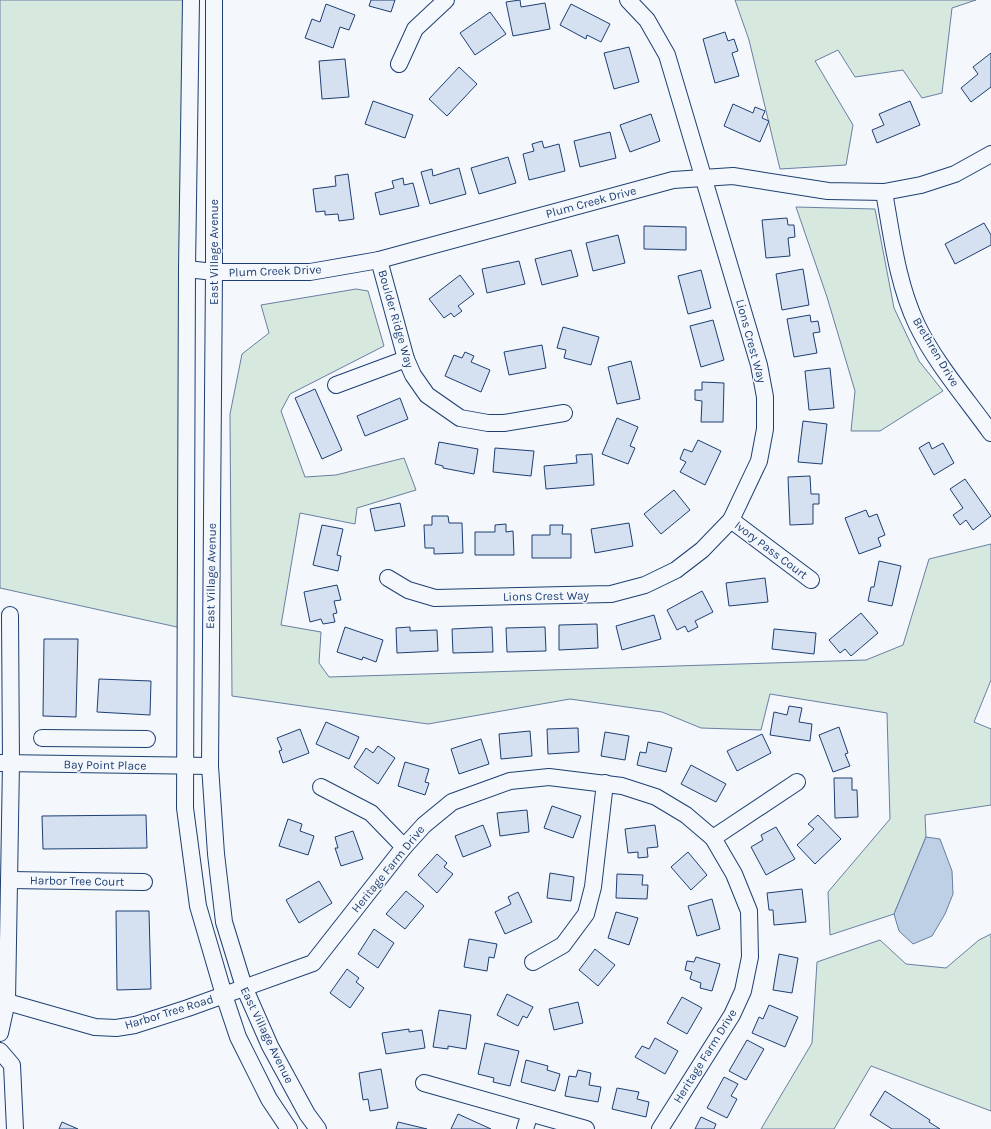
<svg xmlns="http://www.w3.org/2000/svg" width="991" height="1129" viewBox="0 0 991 1129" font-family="Karla,sans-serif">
<rect width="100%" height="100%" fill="#f4f7fb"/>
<g fill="#d7e8df" stroke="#687fa3">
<path d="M0 0H191L186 629 0 588Z"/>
<path d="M735 0H976L952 8 942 93 922 98 903 70 855 77 838 50 815 61 853 125 846 165 780 169 749 40Z"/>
<path d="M796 207 875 209 894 308 919 361 943 391 880 431H851L855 391 827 297Z"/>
<path d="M356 289 368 291 384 346 290 394 281 411 305 477 336 475 404 458 416 490 357 508 355 524 300 513 281 625 321 632 319 663 329 677 866 660 903 645 929 559 991 544V680L974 722 991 729V805L925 815 926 837 894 914 830 935 828 892 890 819 887 713 770 694 761 730 701 728 662 712 570 699 428 724 232 696 230 414 242 354 269 333 261 305Z"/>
<path d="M991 934V1111L871 1066 834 1129H761L812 1043 817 962 880 940 906 964 946 968 979 940Z"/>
</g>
<path fill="#bed0e5" stroke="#687fa3" d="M926 837 940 839 952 871 953 894 945 914 932 936 913 944 899 931 894 914Z"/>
<g fill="#d5e0f0" stroke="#1d3f73">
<path d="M371 0H395L391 12 369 6Z"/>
<path d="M520 0 521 7 545 3 550 29 513 36 506 2Z"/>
<path d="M326 4 355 15 349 30 340 27 333 48 305 38 312 19 320 22Z"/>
<path d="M571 4 610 24 601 42 587 35 586 39 560 25Z"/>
<path d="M490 12 506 34 475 55 460 33Z"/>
<path d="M725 32 728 41 734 39 738 51 732 53 739 76 715 83 703 39Z"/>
<path d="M629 47 639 82 614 89 604 53Z"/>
<path d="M991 53V87L971 102 961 88 978 74 973 67Z"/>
<path d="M345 59 349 97 322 99 319 61Z"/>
<path d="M459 67 477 84 447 116 429 99Z"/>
<path d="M373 101 413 115 405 138 365 124Z"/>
<path d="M910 101 920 125 877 143 872 130 884 125 879 114Z"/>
<path d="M733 104 753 113 755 107 765 111 762 118 769 121 760 142 724 126Z"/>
<path d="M651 114 660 141 630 152 620 125Z"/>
<path d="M610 132 616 158 580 167 574 141Z"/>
<path d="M542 141 544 148 559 144 565 171 529 180 523 154 534 151 532 144Z"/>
<path d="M508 157 516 183 479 194 471 168Z"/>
<path d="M459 168 466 194 430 204 421 172 432 169 433 176Z"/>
<path d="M348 174 354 219 339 221 338 214 325 215V211L316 212 313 189 336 186 335 176Z"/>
<path d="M403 178 404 185 413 183 419 206 380 215 375 193 394 188 392 181Z"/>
<path d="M787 218 788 225H794L795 237 788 238 790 256 766 258 762 220Z"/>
<path d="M984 223 991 235V245L955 264 945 244Z"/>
<path d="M644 226 686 227V250L644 249Z"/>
<path d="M618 235 625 263 593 271 586 243Z"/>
<path d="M571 250 578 276 542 285 535 259Z"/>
<path d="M519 261 525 284 487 293 482 269Z"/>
<path d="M803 269 809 305 782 310 776 274Z"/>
<path d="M701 270 711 308 688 314 678 276Z"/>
<path d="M460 275 474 294 458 306 462 311 454 317 451 313 444 318 429 299Z"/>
<path d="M810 315 811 322 818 321 820 332 813 333 817 353 794 357 787 319Z"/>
<path d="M713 320 724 360 701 367 690 326Z"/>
<path d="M563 327 599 337 591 365 564 358 566 350 557 348Z"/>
<path d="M542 345 546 368 509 375 504 352Z"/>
<path d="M465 352 474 356 471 362 490 370 481 392 445 376 454 355 462 358Z"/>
<path d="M631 361 640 399 617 404 608 367Z"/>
<path d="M830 368 834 408 809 410 805 371Z"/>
<path d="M702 382 724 383 723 422H701L702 401 695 400V390H702Z"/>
<path d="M315 389 342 450 322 459 295 398Z"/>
<path d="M400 398 408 419 365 436 357 416Z"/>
<path d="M617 418 638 427 630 446 635 448 628 464 602 454Z"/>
<path d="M803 421 827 424 822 464 798 462Z"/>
<path d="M698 440 721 451 705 485 680 472 686 462 680 459 684 449 692 452Z"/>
<path d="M439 442 478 449 474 474 443 468V466L435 464Z"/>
<path d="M929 442 932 449 943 443 954 463 934 475 919 448Z"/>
<path d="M495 448 534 451 531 476 493 472Z"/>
<path d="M592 454 594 485 546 489 544 466 577 463 576 455Z"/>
<path d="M810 476 811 494H819V504H813V524L790 525 788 477Z"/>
<path d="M965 479 991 516 973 530 966 520 960 525 953 515 963 508 950 489Z"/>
<path d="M674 490 690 510 661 534 644 514Z"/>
<path d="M400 503 405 526 375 531 370 509Z"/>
<path d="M866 510 869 517 877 514 885 535 878 538 881 546 859 554 845 518Z"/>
<path d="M432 516H448L449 523H462L463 553 434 554V548H425L424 525H432Z"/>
<path d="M629 523 633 546 595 553 591 529Z"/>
<path d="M506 524V532L513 531 514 555H475V532H495V525Z"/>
<path d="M322 525 343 529 337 555 341 556 338 571 313 565Z"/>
<path d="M550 525H563L562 534H571V558H532V535H550Z"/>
<path d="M879 561 901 566 892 606 868 601 871 587H874Z"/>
<path d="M765 578 768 602 729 606 726 583Z"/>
<path d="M337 585 341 600 334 601 337 613 333 614 335 622 323 624 321 619 310 622 304 592Z"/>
<path d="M702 591 713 612 695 621 698 627 688 632 685 626 677 630 667 610Z"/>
<path d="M861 613 878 633 851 656 845 649 840 653 829 640Z"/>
<path d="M654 615 661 639 622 650 616 626Z"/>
<path d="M597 624 598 648 559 650V625Z"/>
<path d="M345 627 383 640 376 662 363 657 362 660 337 652Z"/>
<path d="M410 627V631L437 630 438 651 397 653 396 628Z"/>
<path d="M492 627 493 652 453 653 452 629Z"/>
<path d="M545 627 546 651 507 652 506 628Z"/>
<path d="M774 629 816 633 814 654 772 649Z"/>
<path d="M44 639H78L76 717 43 716Z"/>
<path d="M99 679 151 681 150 715 97 712Z"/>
<path d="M789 706 802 708 799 722 812 724 810 741 770 735 774 712 787 715Z"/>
<path d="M326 722 359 737 349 759 316 744Z"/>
<path d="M839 727 848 753 845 754 850 766 833 772 819 735Z"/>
<path d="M578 728 579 752 548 754 547 729Z"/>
<path d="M300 729 309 753 283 763 279 751 282 750 277 738Z"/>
<path d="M530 731 532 756 501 759 499 734Z"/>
<path d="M605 732 629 736 625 760 601 756Z"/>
<path d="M762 734 771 753 737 771 727 751Z"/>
<path d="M481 739 489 764 459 774 451 749Z"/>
<path d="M648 742 672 748 666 772 637 765 640 752 646 753Z"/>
<path d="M378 746 395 758 378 784 354 767 366 748 373 753Z"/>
<path d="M405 762 429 769 425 782 429 783 425 795 398 786Z"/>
<path d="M691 765 726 784 716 802 681 784Z"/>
<path d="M834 778H852V790H857L858 817 835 818Z"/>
<path d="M552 806 581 816 573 838 544 828Z"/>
<path d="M527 810 529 832 500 836 497 813Z"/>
<path d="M146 815 147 848 43 849 42 816Z"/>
<path d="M818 815 841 839 815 864 797 845 814 829 808 824Z"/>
<path d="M288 819 302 824 300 831 314 836 308 855 279 846Z"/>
<path d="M483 825 491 846 463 857 455 836Z"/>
<path d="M655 825 658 847 647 848 648 857 638 858V852L628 853 625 829Z"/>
<path d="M776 827 795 859 766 875 751 847 763 840 761 835Z"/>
<path d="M353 831 363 859 341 866 335 848H338L335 837Z"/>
<path d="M688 852 707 875 691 890 671 867Z"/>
<path d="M437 854 447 863 444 867 453 874 437 893 418 875Z"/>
<path d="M550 873 574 877 571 901 547 898Z"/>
<path d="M617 874 643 875 642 885H648L647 899 616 898Z"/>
<path d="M319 881 332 903 299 923 286 900Z"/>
<path d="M802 889 806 922 774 925 773 910H769L767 893Z"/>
<path d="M406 891 424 906 405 929 386 914Z"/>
<path d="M518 892 532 922 505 934 495 912 511 904 508 897Z"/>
<path d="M712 899 720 929 697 936 688 906Z"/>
<path d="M116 911H149L151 989 117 990Z"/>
<path d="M616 912 638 918 629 945 608 938Z"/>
<path d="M374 929 394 943 378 968 358 954Z"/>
<path d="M469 939 497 944 494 958 489 957 487 971 464 967Z"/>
<path d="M595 949 615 965 598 986 579 970Z"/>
<path d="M779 954 798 958 792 993 773 990Z"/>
<path d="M696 957 720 964 712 991 700 988 701 983 690 979 692 972 685 970 687 961 694 962Z"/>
<path d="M347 969 359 978 356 982 364 988 350 1008 330 993Z"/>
<path d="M507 994 533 1007 527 1018 523 1016 518 1026 497 1015Z"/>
<path d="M682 997 702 1008 687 1034 667 1023Z"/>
<path d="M578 1002 583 1023 554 1030 549 1009Z"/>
<path d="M769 1005 798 1017 785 1047 752 1033 759 1017 763 1019Z"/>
<path d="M439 1010 471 1015 466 1049 448 1046V1049L433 1047Z"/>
<path d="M409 1029V1032L422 1030 425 1048 386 1054 382 1033Z"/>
<path d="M655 1038 678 1051 665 1074 635 1057 642 1046 649 1049Z"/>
<path d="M747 1040 764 1049 746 1080 729 1071Z"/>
<path d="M485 1043 519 1051 510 1086 493 1082 494 1078 478 1074Z"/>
<path d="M526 1060 548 1066 547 1070 560 1074 555 1091 521 1082Z"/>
<path d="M381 1069 388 1108 370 1111 368 1099 363 1100 359 1073Z"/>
<path d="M578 1070 591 1073 589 1085 601 1087 598 1102 565 1096 569 1076 576 1077Z"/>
<path d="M724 1077 738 1084 731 1096 737 1099 727 1118 707 1108Z"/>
<path d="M617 1088 639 1092 637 1099 649 1102 646 1117 612 1109Z"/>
<path d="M885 1091 930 1120 929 1122 940 1129H892L870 1115Z"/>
<path d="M458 1114 491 1129H451Z"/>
<path d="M701 1117 716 1124 714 1129H695Z"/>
<path d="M62 1122 78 1129H59Z"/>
<path d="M398 1122 427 1129H396Z"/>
</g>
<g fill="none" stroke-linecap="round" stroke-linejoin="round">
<g stroke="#1d3f73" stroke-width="18">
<g id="minor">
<path d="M191 0 187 269 185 808 198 906 224 995 238 1037 269 1099 289 1129"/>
<path d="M214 0V272L210 766 216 854 224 922 244 987 270 1046 307 1114 318 1129"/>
<path d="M399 64 415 29 446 0"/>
<path d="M884 192C892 236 897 283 917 325 936 364 966 398 991 433"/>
<path d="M379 260 406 359 413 375 427 395 460 418 488 423H504L564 413"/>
<path d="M187 269 214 272H310L379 260 673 180 733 176 828 191 884 192 921 185 955 174 991 154"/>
<path d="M336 385 406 359"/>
<path d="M731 520 811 580"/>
<path d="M388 578 408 590 435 598 611 594 645 585 676 570 702 550 731 520 759 461 765 429V397L759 365 667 55 647 20 628 0"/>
<path d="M42 738 147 739"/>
<path d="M1 763 210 766"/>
<path d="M321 787 371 813 404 847"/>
<path d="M713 838 797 782"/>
<path d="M9 880 144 882"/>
<path d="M533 962 563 945 586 914 593 887 605 783"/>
<path d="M0 1000 95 1027 116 1028 135 1025 188 1008 313 963 404 847 424 825 452 802 510 781 549 777 622 786 656 797 686 815 713 838 734 874 749 911 750 957 743 991 732 1015 660 1129"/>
<path d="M0 1033 7 1001 11 763 10 615"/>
<path d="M0 1051 12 1065 15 1129"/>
<path d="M424 1083 586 1129"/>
<path d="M525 1129 530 1113"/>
</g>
</g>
<use href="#minor" stroke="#f4f7fb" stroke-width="16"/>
</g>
<g text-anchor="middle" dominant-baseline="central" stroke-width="3" stroke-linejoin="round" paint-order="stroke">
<g font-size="12" fill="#1d3f73" stroke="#f4f7fb">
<text transform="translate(591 202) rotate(-15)">Plum Creek Drive</text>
<text transform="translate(214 252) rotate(-90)">East Village Avenue</text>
<text transform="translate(275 271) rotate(-2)">Plum Creek Drive</text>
<text transform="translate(396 319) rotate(74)">Boulder Ridge Way</text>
<text transform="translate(751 341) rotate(75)">Lions Crest Way</text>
<text transform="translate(936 352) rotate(59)">Brethren Drive</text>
<text transform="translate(771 550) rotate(37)">Ivory Pass Court</text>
<text transform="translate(211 576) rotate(-89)">East Village Avenue</text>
<text transform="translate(546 596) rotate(-1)">Lions Crest Way</text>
<text transform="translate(105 765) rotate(1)">Bay Point Place</text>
<text transform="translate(388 869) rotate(-51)">Heritage Farm Drive</text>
<text transform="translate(77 881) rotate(1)">Harbor Tree Court</text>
<text transform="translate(169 1012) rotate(-17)">Harbor Tree Road</text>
<text transform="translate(267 1035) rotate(64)">East Village Avenue</text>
<text transform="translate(705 1056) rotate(-58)">Heritage Farm Drive</text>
</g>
</g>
</svg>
